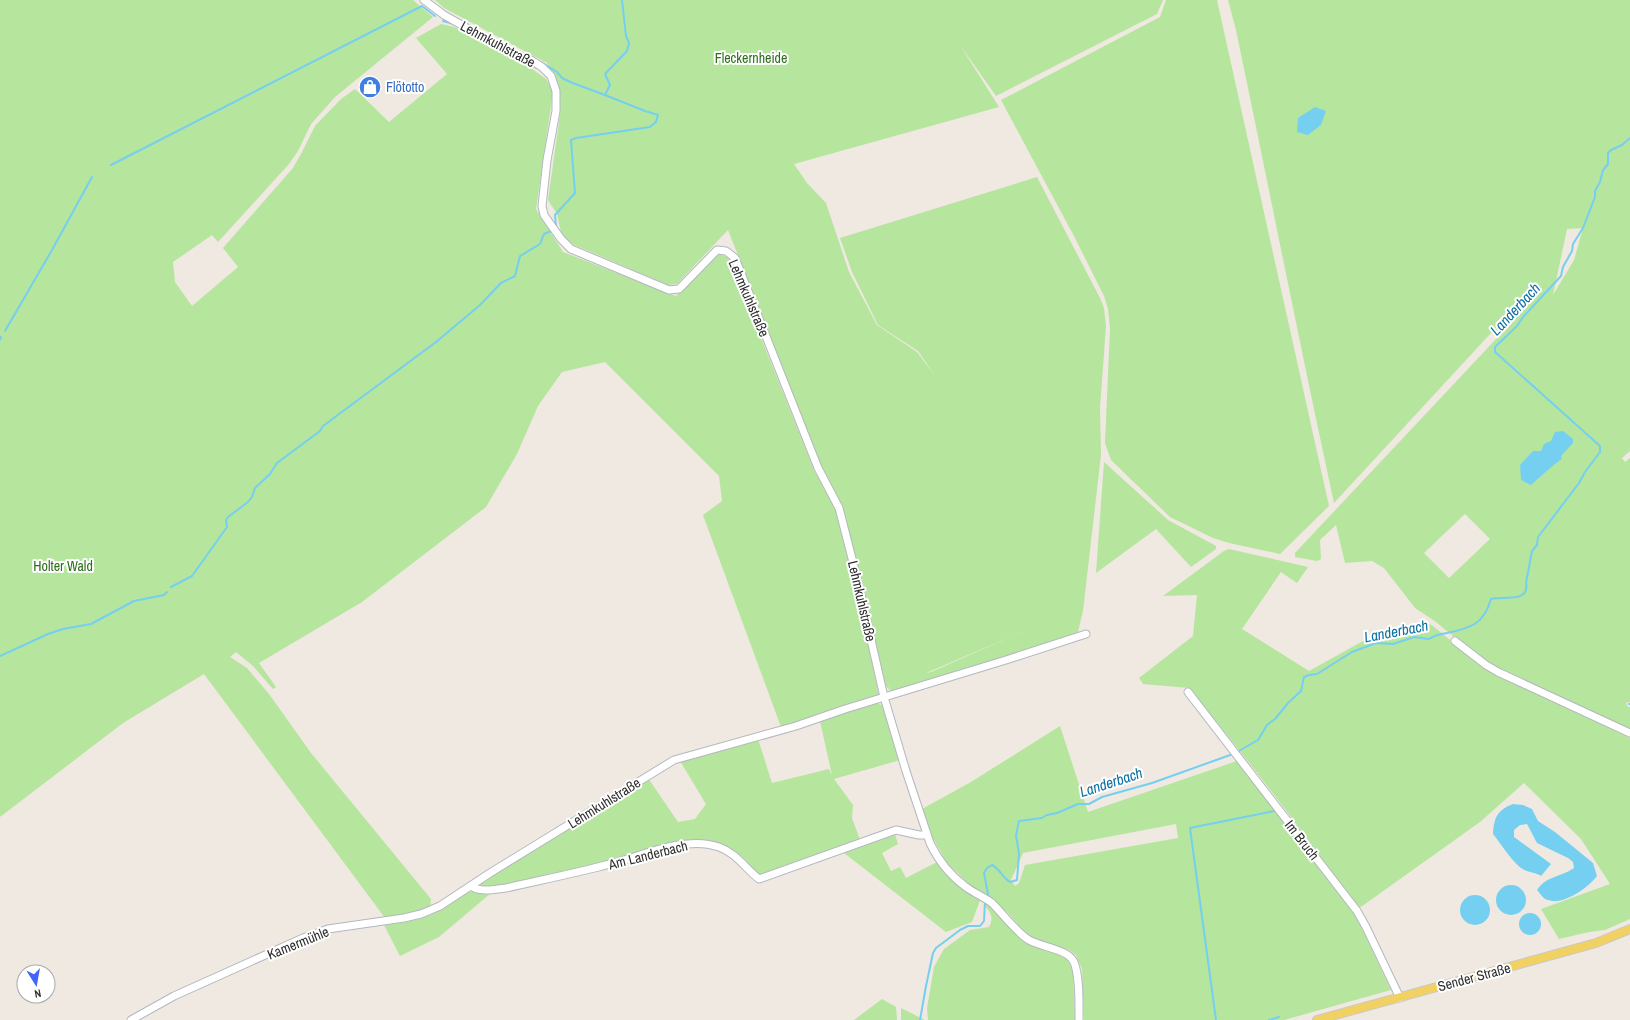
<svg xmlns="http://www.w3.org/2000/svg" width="1630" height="1020" viewBox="0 0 1630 1020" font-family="'Archivo Narrow',sans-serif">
<rect width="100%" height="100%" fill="#efe9e1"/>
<g fill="#b6e59e" fill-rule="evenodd">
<path d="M0 0H413L433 17 335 97 311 124 298 151 289 164 218 242 212 235 173 262 175 282 192 306 238 267 223 248 293 168 302 152 315 126 341 99 355 89 389 122 447 74 416 38 441 24 454 27 528 66 546 79 553 92 536 209 563 252 676 296 718 253 729 258 814 470 836 510 854 578 879 696 781 727 703 515 722 501 719 476 605 362 562 372 538 406 517 454 486 507 362 602 259 663 276 687 273 689 253 666 236 652 230 657 247 668 269 694 311 753 431 899 430 907 420 912 385 918 204 674 123 723 0 817Z"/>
<path d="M435 0H1163L1157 14 996 96 960 45 999 107 794 164 807 183 826 203 849 272 877 325 917 352 936 377 934 401 936 377 918 351 878 325 852 272 840 238 1037 177 1100 298 1104 308 1106 326 1100 408 1101 455 1083 611 1078 632 1007 657 891 692 888 683 890 691 886 686 841 508 822 467 728 230 677 284 668 285 570 243 561 232 557 214 548 200 560 115 559 85 547 63 444 8ZM1029 629 931 672 926 673Z"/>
<path d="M1166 0H1217L1329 506 1280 554 1229 543 1213 538 1170 517 1111 460 1105 443 1110 329 1108 309 1104 296 1075 238 1001 100 1160 17Z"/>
<path d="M1228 0H1630V451L1622 458 1625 462 1630 458V702L1626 703 1628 707H1630V730L1487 664 1436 622 1415 608 1384 568 1372 561 1345 563 1336 525 1320 540 1321 559 1317 561 1295 557V553L1497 338 1491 333 1334 503C1300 346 1269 188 1236 30ZM1583 228 1574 260 1553 295 1567 229ZM1465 514 1490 539 1449 578 1424 553Z"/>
<path d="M1104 462 1168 520 1216 546V549L1191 567 1156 529 1096 573Z"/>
<path d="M1229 549 1308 567 1297 583 1281 572 1242 629 1309 671 1363 641 1392 636 1426 622 1433 626 1484 668 1534 690 1630 738V919L1605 930 1589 932 1559 939 1541 909 1610 884 1581 839 1524 783 1480 822 1358 909C1305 833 1248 760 1189 688L1143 684 1139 678 1193 636 1197 595 1163 596 1224 551Z"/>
<path d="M877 703 884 706 900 760 834 779 853 805 852 818 860 840 759 875C754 871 751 865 746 860 736 850 723 846 708 842L497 887 481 886 480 883 648 778 678 822 695 819 706 804 680 761 758 739 772 783 829 769 832 775 820 721Z"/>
<path d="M1060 726 1088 812 1237 761 1354 912 1391 990 1284 1020H1084L1082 969 1076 955 1069 950 1028 936 1007 912 969 884 947 863 930 833 922 809 971 782ZM1176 824 1178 838 1025 865 1019 883 1015 886 1011 880 1023 853Z"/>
<path d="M895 834 898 844 882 853 891 871 900 867 906 878 937 862 964 889 980 900 972 922 946 932 844 853Z"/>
<path d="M473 891 491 893 439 937 400 956 384 925C401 923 419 921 435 913 448 907 459 894 473 891Z"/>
<path d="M986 902 1039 948 1055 953 1068 960 1073 972 1075 1020H928L927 1008 934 967 944 949 970 930 989 927C994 918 991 913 985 906Z"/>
<path d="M882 999 896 1007 897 1020H854Z"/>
<path d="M901 1008 925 1020H901Z"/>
</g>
<g fill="#75cff0">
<path d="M1315 107 1326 111 1321 125 1308 135 1297 132 1298 118Z"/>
<path d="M1563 431 1573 439V443L1561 456 1562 459C1557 461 1537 480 1531 485L1521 480 1520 465 1533 451H1541L1544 444 1551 441 1555 432Z"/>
<path d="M1513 804 1523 805 1532 809 1538 821 1555 832 1593 863 1597 876C1589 887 1563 906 1548 900 1543 899 1540 893 1537 890 1546 876 1561 877 1574 868L1573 862 1568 858 1537 843 1527 824 1520 825 1514 830V837L1551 864 1541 876C1535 872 1528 873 1521 868 1510 859 1502 845 1493 834 1494 818 1497 810 1513 804Z"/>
<circle cx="1511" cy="900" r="15"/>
<circle cx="1475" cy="910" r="15"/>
<circle cx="1530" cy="924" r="11"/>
</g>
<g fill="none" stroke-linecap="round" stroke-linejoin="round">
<g stroke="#75cff0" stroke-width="2">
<path d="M443 21 454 24"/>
<path d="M514 57 537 68"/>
<path d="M541 62 557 72 562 78 570 82 605 95 610 85 605 74 627 51 629 43 626 36 622 0"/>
<path d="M111 165 422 6 435 16"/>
<path d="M556 227 555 215 575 193 571 140 576 138 650 127 656 122 658 115 645 111 605 95"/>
<path d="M5 331 52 250 92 177"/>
<path d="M0 340 1 337"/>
<path d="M171 587 192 576 227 527 226 520 228 517 248 502 252 497 255 488 270 474 277 463 320 431 323 426 436 342 480 305 501 283 515 276 520 256 540 244 544 234 551 231"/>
<path d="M0 656 48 634 63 629 91 624 134 601 164 595 167 592"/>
<path d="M1629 704H1630"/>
<path d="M1237 752 1258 740 1267 725 1275 719 1288 703 1301 691 1304 677 1309 675 1317 674 1352 652 1376 643 1393 644 1414 637 1429 639C1435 635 1440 634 1447 633 1471 628 1484 624 1491 599 1503 596 1530 603 1526 583L1532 551 1537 545 1538 537 1579 483 1585 472 1600 452V446L1495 352V347L1517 326 1523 317 1561 276 1563 267 1572 251 1573 244 1583 228 1595 197V191L1600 182 1603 170 1608 164V153L1611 150 1622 145 1630 138"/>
<path d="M987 897 988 894 984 873 987 868 992 865C1000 869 1002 877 1010 882L1017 880 1019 854 1016 835 1019 821 1042 818 1047 815 1057 813 1078 804H1089L1102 797 1152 783 1233 754"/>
<path d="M920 1020 926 986 933 953 936 948 960 930 968 926H980L984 921 985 901"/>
<path d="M1216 1020 1190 828 1274 811"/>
<path d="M1269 1020 1279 1017"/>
</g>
<g stroke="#b4b7c1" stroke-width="9">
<g id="minor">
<path d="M424 0 444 15 509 52 531 60 542 67 551 76 556 91V111L547 160 542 206 544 215 561 239 571 249 669 290 679 289 717 250 726 251 735 258 818 468 839 508 857 578 884 697 906 771 930 843C938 860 951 876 966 887 974 893 984 897 992 903 1002 913 1017 933 1029 940 1041 947 1068 949 1074 962 1080 977 1079 1004 1079 1020"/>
<path d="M1455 641 1486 665 1498 672 1630 733"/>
<path d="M1188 692 1357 911 1366 927 1400 998"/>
<path d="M471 886C480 893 496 889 506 888 541 880 576 873 610 864 643 856 685 835 719 847 736 853 745 868 759 879L896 830 919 835H926"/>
<path d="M131 1020 174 996 303 938 328 929 404 918 421 914 440 906 490 873 674 760 796 726 845 709 1006 660 1086 634"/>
</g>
</g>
<g stroke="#c9c9c9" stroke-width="10">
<path id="major" d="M1317 1020 1596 943 1630 929"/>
</g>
<use href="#minor" stroke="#fff" stroke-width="7"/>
<use href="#major" stroke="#f2d163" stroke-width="8"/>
</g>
<defs>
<g id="shop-disc" transform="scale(1.15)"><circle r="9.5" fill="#3f7fe0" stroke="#fff"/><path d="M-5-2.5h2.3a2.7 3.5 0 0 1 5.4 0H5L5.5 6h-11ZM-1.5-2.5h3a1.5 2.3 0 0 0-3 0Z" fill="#fff"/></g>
</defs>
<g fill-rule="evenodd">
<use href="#shop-disc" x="370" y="87"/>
</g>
<g text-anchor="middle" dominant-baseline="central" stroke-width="4" stroke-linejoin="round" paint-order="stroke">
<g font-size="14" fill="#2e2e2e" stroke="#fff">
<text transform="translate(498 44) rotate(28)">Lehmkuhlstraße</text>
<text transform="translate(749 298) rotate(67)">Lehmkuhlstraße</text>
<text transform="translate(862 601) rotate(77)">Lehmkuhlstraße</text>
<text transform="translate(604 803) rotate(-32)">Lehmkuhlstraße</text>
<text transform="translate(1302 840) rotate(52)">Im Bruch</text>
<text transform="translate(648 855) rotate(-14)">Am Landerbach</text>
<text transform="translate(298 943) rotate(-22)">Kamermühle</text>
<text transform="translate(1474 977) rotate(-15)">Sender Straße</text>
</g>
<g font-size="14" fill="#2c6e1b" stroke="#fff">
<text x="751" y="58">Fleckernheide</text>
<text x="63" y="566">Holter Wald</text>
</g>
<g font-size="14" fill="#366cbe" stroke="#fff" text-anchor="start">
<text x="386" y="87">Flötotto</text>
</g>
<g font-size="15" font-style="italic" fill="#0d6fa3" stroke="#fff">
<text transform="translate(1515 309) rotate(-47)">Landerbach</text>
<text transform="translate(1396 631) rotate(-11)">Landerbach</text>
<text transform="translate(1111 782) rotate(-18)">Landerbach</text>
</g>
</g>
<g transform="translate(36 984) rotate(169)"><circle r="19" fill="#ffffff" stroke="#ababab"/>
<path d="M0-3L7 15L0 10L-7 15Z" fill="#4264fb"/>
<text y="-6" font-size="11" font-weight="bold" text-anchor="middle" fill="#2e2e2e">N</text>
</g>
</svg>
